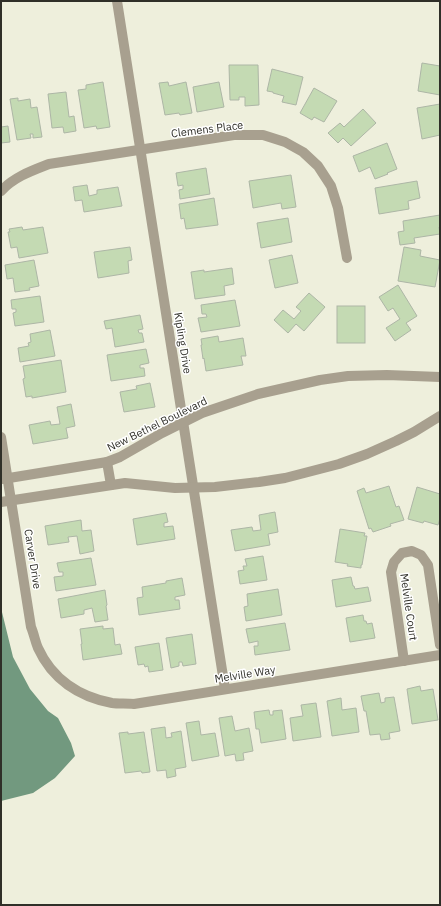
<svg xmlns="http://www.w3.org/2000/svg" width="441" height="906" viewBox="0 0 441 906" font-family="'IBM Plex Sans',sans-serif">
<rect width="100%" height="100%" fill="#eeefdc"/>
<path fill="#72997f" d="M1 608 13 657 30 689 48 711 58 718 71 743 75 756 55 778 33 793 1 801Z"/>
<g fill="#c4dab3" stroke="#adb6a6">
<path d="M422 63 440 66V95L418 91Z"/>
<path d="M229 65H258L259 105 245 106V97H239V100H230Z"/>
<path d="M272 69 303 77 296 105 282 102 284 96 273 93V92L267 91Z"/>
<path d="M103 82 110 127 97 129 96 126 84 128 78 90 86 89V85Z"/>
<path d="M168 82 169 86 186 82 192 113 180 115 179 113 165 115 159 83Z"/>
<path d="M219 82 224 107 197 112 193 87Z"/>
<path d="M314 88 337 101 324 122 314 117 312 120 300 113Z"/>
<path d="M66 92 69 117 74 116 76 131 64 133 63 127 52 128 48 94Z"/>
<path d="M18 98V101L30 99 31 108 37 107 42 137 33 138V134H30L31 138 17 140 10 99Z"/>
<path d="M440 104V135L422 139 417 108Z"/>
<path d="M363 109 376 123 351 146 343 138 338 143 328 133 340 123 344 127Z"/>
<path d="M8 126 10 142 1 143V127Z"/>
<path d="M387 143 397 169 387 173 388 174 375 179 370 167 359 172 353 156Z"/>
<path d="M206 168 210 194 180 199 179 190 183 189V185L178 186 176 173Z"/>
<path d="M291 175 296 207 282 209 281 203 253 208 249 181Z"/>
<path d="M417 181 420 198 408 201 409 209 379 214 375 188Z"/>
<path d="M87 185 89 196 97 194V190L118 187 122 206 84 212 82 200 75 201 73 187Z"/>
<path d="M214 198 218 225 186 229 184 218 181 219 179 204Z"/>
<path d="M440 215V227H439L440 234 414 238 415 243 400 245 398 232 404 231 403 221Z"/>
<path d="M288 218 292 242 261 248 257 223Z"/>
<path d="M22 227 23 230 43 227 48 253 19 258 17 247 11 248 8 232H10L9 229Z"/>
<path d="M130 247 132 260 128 261 129 273 98 278 94 252Z"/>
<path d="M404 247 421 250 420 256 440 260 435 287 398 281Z"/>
<path d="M292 255 298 283 275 288 269 260Z"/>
<path d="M34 260 39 286 29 288 30 290 15 292 13 278 7 279 5 265Z"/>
<path d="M232 268 234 284 224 286 225 295 195 299 191 272 204 270V272Z"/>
<path d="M398 285 417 316 406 323 411 330 395 341 386 328 400 319 393 308 388 311 379 297Z"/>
<path d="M309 293 325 307 304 331 296 324 288 333 274 320 283 310 294 319 301 311 296 307Z"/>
<path d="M40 296 44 322 15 326 13 313 16 312V309H12L11 300Z"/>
<path d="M235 300 240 326 201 332 198 318 207 317 206 314H202L201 305Z"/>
<rect x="337" y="306" width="28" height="37"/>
<path d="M140 315 143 329 138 330 139 333H142L144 342 115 347 112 328 106 329 104 321Z"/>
<path d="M50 330 55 356 20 362 18 348 29 346 28 343 31 342 30 334Z"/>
<path d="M218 336 219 342 243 338 246 356H241L243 365 206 371 204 358 203 359 201 345H202L201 339Z"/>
<path d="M146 349 149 363 140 365V368H144L145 376 111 381 107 355Z"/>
<path d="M61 360 66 392 32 398V396L26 397 23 379 25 378 23 366Z"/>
<path d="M150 383 155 407 124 412 120 392 137 389 136 386Z"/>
<path d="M71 404 75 426 66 428 68 438 33 444 29 425 50 421 51 425 60 424 57 407Z"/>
<path d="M389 486 396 507 399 506 404 520 390 524 391 526 373 532 371 528 369 529 357 491 364 488 366 493Z"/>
<path d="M417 487 440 494V518L438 525 424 521 423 523 408 519Z"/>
<path d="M275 512 278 532 268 534 270 545 235 551 231 530 252 527 253 531 261 530 259 515Z"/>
<path d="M166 513 168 522 164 523V527L173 526 175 539 137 545 133 519Z"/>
<path d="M81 520 82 531 91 530 94 551 80 554 77 536 68 537 69 542 48 545 45 526Z"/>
<path d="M340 529 365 533 364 536H367L362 565H361V568L347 566 348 564 335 562Z"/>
<path d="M263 556 267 580 240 584 238 571 244 570 243 566H247L245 559Z"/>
<path d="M91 558 96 585 56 591 54 577 63 576V572H59L57 563Z"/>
<path d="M351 577 353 586H354L355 589 368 587 371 601 336 607 332 580Z"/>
<path d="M182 578 185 595 175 597V600H179L180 609 139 615 137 598 143 597 142 587 166 583V581Z"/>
<path d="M278 589 282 615 246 621 244 607 248 606 247 594Z"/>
<path d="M105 590 107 605 106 606 108 620 95 622 92 608 84 610V614L61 618 58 599Z"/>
<path d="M363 615 364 621H366L367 624 372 623 375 638 350 642 346 618Z"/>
<path d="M285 623 290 650 255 655 254 646H258V641L249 643 246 629Z"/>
<path d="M103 626V629L113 628 115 645 120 644 122 654 83 660 81 644H82L80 629Z"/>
<path d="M192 634 196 664 183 666 182 662H179V666L171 668 166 638Z"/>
<path d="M159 643 163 670 149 672 148 666 145 667 144 664 138 665 135 647Z"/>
<path d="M420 686 421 691 433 689 438 720 412 724 407 689Z"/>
<path d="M379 693 381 703 385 702V698L394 697 400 731 389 733 390 739 381 740 380 734 370 735 366 711H364L361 696Z"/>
<path d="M341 698 342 710 356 708 359 732 332 736 327 701Z"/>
<path d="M316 703 321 737 293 741 290 718 303 716 301 705Z"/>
<path d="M269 710 270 715H273V711L282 710 286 739 261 743 259 729H256L254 712Z"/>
<path d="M232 716 235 731 249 728 253 751 243 753 244 760 236 761 235 754 225 756 219 718Z"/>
<path d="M199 721 201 735 215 733 219 756 192 761 186 723Z"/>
<path d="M165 727 166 738 172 737 171 733 181 731 186 767 175 769 176 776 167 778 166 770 157 771 151 729Z"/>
<path d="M128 732V734L144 732 150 772 142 773 141 771 125 773 119 733Z"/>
</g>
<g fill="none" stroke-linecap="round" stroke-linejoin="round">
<g stroke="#a8a08f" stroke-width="10">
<path d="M117 1 225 689"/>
<path d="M1 191C14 177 31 171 49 164L234 135H263L285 142 303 152 318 166 331 186 338 208 347 258"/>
<path d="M1 437 31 627C34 634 35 641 38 648 52 679 79 697 112 703 119 704 127 703 134 704L440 655"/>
<path d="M107 462 111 485"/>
<path d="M3 479 107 462 120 457 162 433 202 413 258 394 320 380 348 376 387 375 440 377"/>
<path d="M1 502 125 483 175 488 215 487 259 482 285 478 339 464 367 454 396 441 414 432 440 416"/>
<path d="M404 661 391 572 394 562 402 553 412 551 421 555 428 565 440 645"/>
</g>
</g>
<g text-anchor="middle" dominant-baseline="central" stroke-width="3" stroke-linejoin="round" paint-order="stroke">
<g font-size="11" fill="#2f2f28" stroke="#fff">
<text transform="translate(207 129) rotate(-7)">Clemens Place</text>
<text transform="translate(183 343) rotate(81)">Kipling Drive</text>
<text transform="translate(157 424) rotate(-26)">New Bethel Boulevard</text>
<text transform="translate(33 559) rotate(81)">Carver Drive</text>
<text transform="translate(409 607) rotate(82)">Melville Court</text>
<text transform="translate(245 674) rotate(-9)">Melville Way</text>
</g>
</g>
<rect width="441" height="906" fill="none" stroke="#2f2f28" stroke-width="4"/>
</svg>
